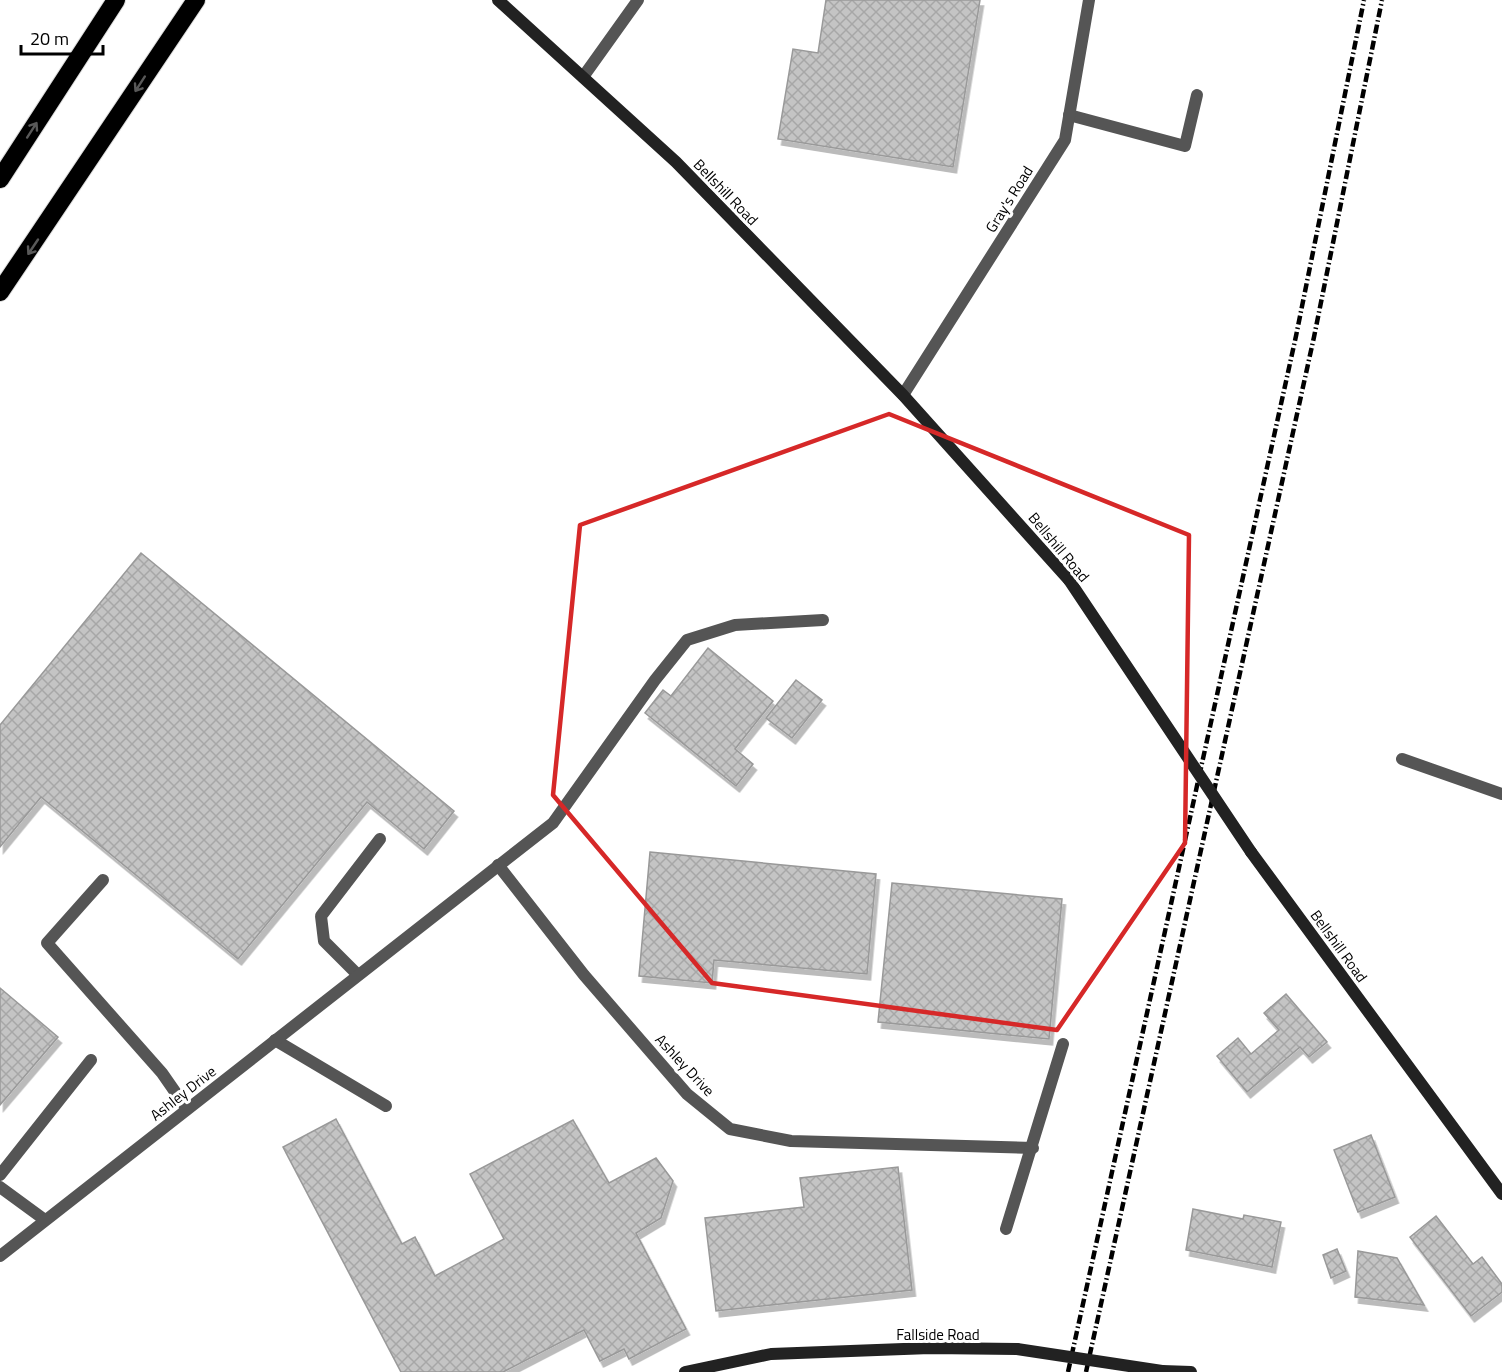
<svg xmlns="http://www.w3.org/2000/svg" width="1502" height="1372" viewBox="0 0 1502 1372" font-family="'Titillium Web',sans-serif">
<defs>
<pattern id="building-cross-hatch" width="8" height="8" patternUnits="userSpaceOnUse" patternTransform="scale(1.5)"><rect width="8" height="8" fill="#c4c4c4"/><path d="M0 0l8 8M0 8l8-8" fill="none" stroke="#a7a7a7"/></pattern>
<filter id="shadow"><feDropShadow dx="3.5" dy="6" stdDeviation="0" flood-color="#0004"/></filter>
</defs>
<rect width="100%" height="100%" fill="#fff"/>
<g fill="url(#building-cross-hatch)" stroke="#999" stroke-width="1.5" filter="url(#shadow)">
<path d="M826 0H980L953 167 778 139 793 49 818 53Z"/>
<path d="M141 553 454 811 424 849 367 802 238 959 41 797 0 847V725Z"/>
<path d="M708 648 773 701 735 749 753 764 736 786 645 713 663 690 671 696Z"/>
<path d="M796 680 822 700 792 738 766 718Z"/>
<path d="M650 852 876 874 867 974 714 960 712 983 639 976Z"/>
<path d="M892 883 1062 899 1049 1039 878 1022Z"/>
<path d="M0 988 58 1037 0 1105Z"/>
<path d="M1286 994 1327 1042 1309 1057 1300 1047 1247 1092 1217 1056 1238 1038 1251 1054 1279 1030 1264 1013Z"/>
<path d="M336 1119 402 1244 415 1237 435 1276 504 1239 470 1174 573 1120 609 1183 656 1158 673 1181 661 1218 636 1233 686 1329 629 1359 624 1349 600 1361 584 1330 503 1372H401L283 1147Z"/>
<path d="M1371 1135 1395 1197 1358 1212 1334 1150Z"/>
<path d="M898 1167 912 1290 716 1311 705 1218 804 1207 800 1178Z"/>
<path d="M1193 1209 1243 1219 1244 1215 1281 1222 1272 1267 1186 1250Z"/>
<path d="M1436 1216 1473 1264 1482 1257 1502 1284V1292L1471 1316 1410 1237Z"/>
<path d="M1337 1249 1346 1271 1331 1278 1323 1255Z"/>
<path d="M1358 1251 1397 1258 1424 1305 1355 1297Z"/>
</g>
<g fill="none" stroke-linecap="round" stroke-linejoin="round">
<g stroke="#dbdbdb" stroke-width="20">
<g id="highway">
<path d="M0 179 116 0"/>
<path d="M0 292 196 0"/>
</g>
</g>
<g stroke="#555" stroke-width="12">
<path d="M583 77 638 0"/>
<path d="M1069 115 1185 146 1197 95"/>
<path d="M903 395 1065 140 1089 0"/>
<path d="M1402 759 1502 794"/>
<path d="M498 865 584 975 687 1094 730 1129 791 1141 1033 1148"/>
<path d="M103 880 47 943 162 1073 187 1109"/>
<path d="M358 975 324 941 321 916 380 839"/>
<path d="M275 1040 386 1106"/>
<path d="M0 1175 91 1060"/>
<path d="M0 1187 45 1220"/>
<path d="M1006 1229 1063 1044"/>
<path d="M0 1256 553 823 655 680 687 640 735 625 823 620"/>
</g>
<g stroke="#222" stroke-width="12">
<path d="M498 0 676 162 903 395 1069 580"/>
<path d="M1251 852 1502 1194"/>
<path d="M1162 1371 1191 1372"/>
<path d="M685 1372 771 1354 930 1348 1017 1349"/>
</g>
<use href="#highway" stroke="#000" stroke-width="18"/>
<g stroke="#000" stroke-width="4.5" stroke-dasharray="9 3 1.5 3" stroke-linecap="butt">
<path d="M1068 1372 1296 336 1364 0"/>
<path d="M1086 1372 1314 337 1382 0"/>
</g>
<g stroke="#222" stroke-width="12">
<path d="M1069 580 1251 852"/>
<path d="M1017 1349 1162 1371"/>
</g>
</g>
<defs><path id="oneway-shaft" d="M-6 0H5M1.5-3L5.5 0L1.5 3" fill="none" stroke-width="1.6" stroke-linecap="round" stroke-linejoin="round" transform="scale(1.5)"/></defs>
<g stroke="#595959">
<use href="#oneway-shaft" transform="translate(140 84) rotate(123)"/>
<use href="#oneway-shaft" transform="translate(32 130) rotate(-57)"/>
<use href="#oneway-shaft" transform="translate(33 247) rotate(124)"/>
</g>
<path fill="none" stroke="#d62828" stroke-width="4.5" stroke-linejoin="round" d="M889 414 1189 535 1185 843 1057 1030 712 983 553 795 580 525Z"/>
<g text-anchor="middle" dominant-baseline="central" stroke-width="6" stroke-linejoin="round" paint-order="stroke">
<g font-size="15" fill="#000" stroke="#fff">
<text transform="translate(726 192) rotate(46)">Bellshill Road</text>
<text transform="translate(1009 199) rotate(-58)">Gray's Road</text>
<text transform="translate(1059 547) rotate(50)">Bellshill Road</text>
<text transform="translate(1339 946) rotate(54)">Bellshill Road</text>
<text transform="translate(685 1065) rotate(47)">Ashley Drive</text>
<text transform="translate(183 1093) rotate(-38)">Ashley Drive</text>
<text x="938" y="1334">Fallside Road</text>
</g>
</g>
<path d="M21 45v9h82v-9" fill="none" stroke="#000000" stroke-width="3"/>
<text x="30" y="45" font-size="18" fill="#000000" stroke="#ffffff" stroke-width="4.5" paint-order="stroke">20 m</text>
</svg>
